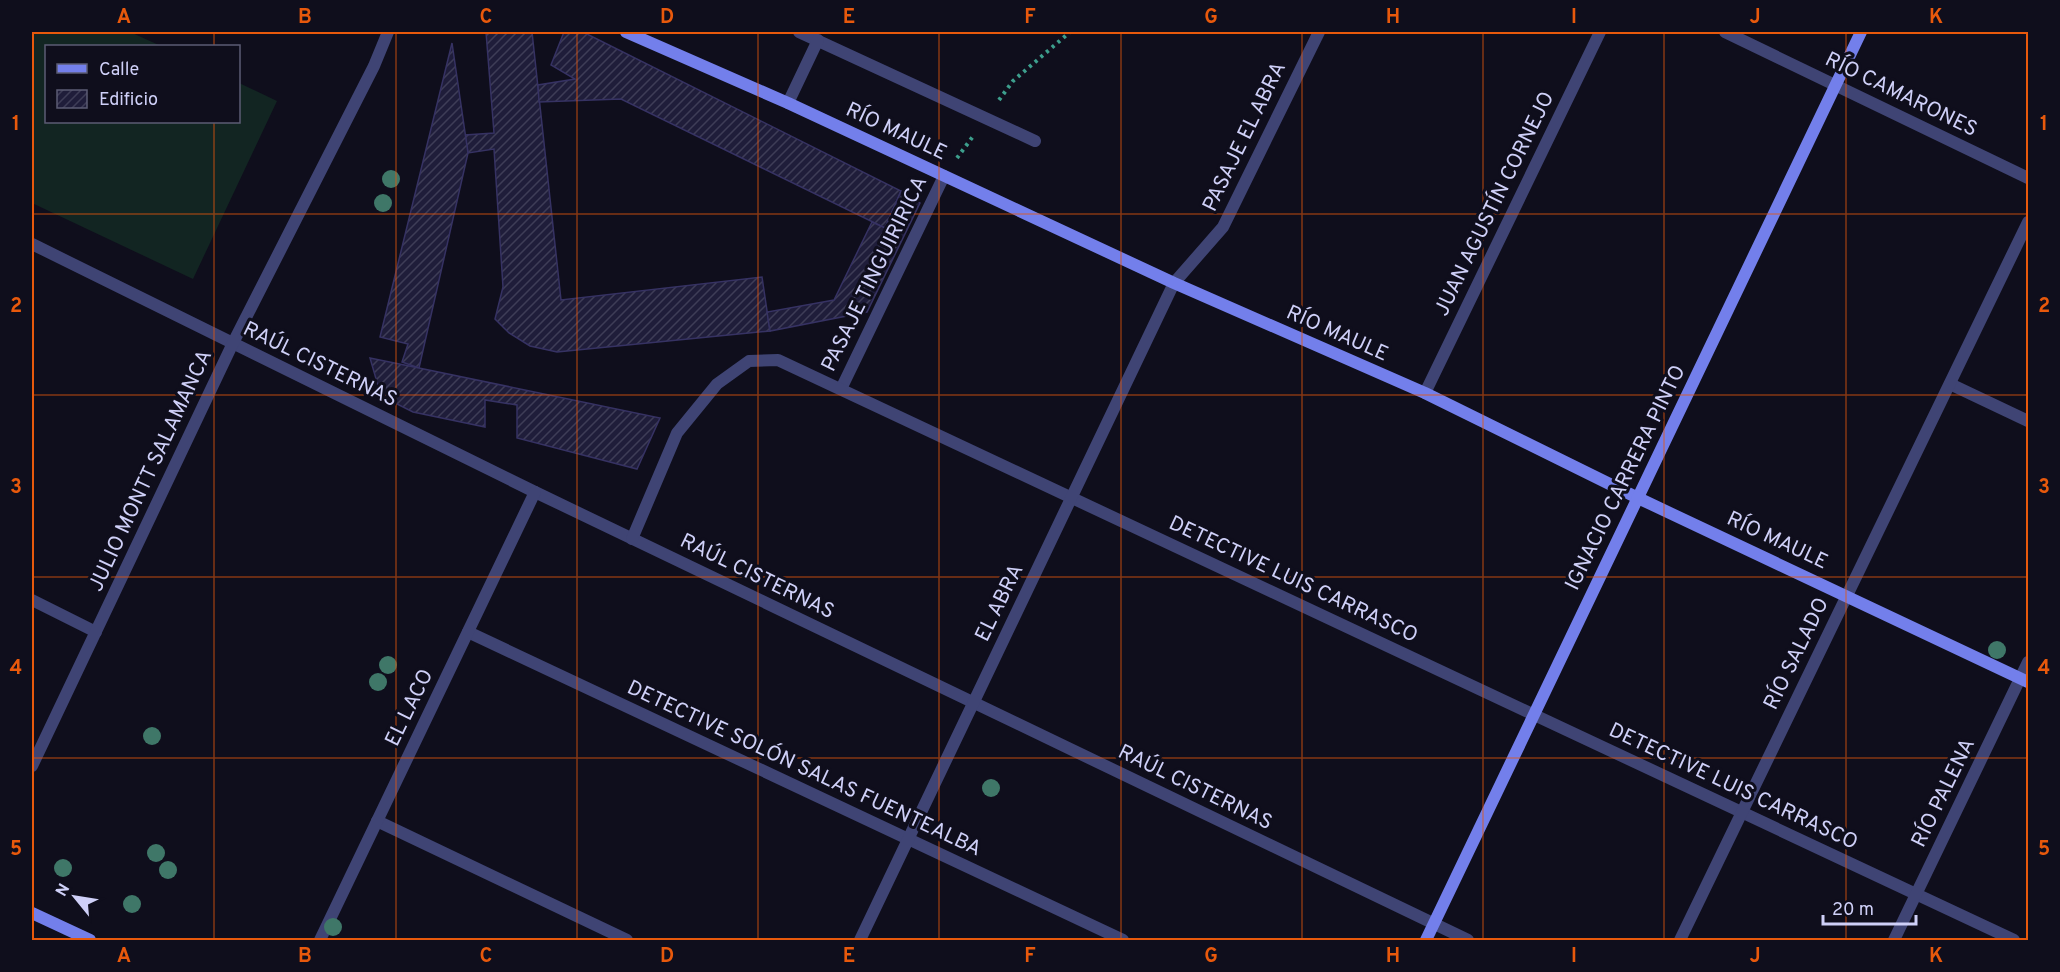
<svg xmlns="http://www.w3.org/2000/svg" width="2060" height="972" viewBox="0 0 2060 972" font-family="Overpass,sans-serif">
<defs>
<pattern id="building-hatch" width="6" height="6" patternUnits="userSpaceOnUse" patternTransform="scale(1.5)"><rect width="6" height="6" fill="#1f1d3a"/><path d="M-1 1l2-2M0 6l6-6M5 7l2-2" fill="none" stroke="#3e3d57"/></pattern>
</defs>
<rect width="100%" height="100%" fill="#0f0e1c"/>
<path fill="#122522" d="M32 32H130L161 46H46V122H238L239 83 277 101 193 279 32 203Z"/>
<g fill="url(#building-hatch)" stroke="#363263" stroke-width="1.5">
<path d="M486 32H532L561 300 762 277 770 331 557 352 530 346 509 333 495 319 503 287 494 149 468 153 465 135 494 133Z"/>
<path d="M564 32H583L901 191 885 228 621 99 539 102 538 85 575 79 551 65Z"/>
<path d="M452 43 468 153 419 368 402 362 408 344 380 337Z"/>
<path d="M901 191 920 203 867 312 770 331 767 312 834 300 872 222 885 228Z"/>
<path d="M370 358 419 368 660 418 637 469 517 438V405L485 400V427L413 412 381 396Z"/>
</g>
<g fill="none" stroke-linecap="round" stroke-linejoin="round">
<g stroke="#3d9f8d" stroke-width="4" stroke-dasharray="3 4.5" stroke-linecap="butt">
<path d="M999 100 1013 81 1070 32"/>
<path d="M957 158 974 135"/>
</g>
<g stroke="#3f4474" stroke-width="12">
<path d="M799 32 1035 141"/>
<path d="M788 103 818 40"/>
</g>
<g stroke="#3f4474" stroke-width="12">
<path d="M1725 32 2028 178"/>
<path d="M32 244 535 492 1468 940"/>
<path d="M1950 384 2028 421"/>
<path d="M841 389 944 176"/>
<path d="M1425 393 1600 32"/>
<path d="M632 539 677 433 717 384 749 361 778 360 2014 940"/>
<path d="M32 600 96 632"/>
<path d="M468 632 1123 940"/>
<path d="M32 766 233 343 374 66 388 32"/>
<path d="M377 821 627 940"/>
<path d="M320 940 535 492"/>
<path d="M860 940 1174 283 1223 227 1319 32"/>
<path d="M1680 940 2028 222"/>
<path d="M1894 940 2028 662"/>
</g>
<g stroke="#737feb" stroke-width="12">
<path d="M626 32 788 103 1174 283 1425 393 1638 498 2028 682"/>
<path d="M32 913 90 940"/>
<path d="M1426 940 1861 32"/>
</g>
</g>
<g fill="#3f7768">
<circle cx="391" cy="179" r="9"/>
<circle cx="383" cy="203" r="9"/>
<circle cx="1997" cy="650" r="9"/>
<circle cx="388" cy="665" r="9"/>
<circle cx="378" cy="682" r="9"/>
<circle cx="152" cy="736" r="9"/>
<circle cx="991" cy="788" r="9"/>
<circle cx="156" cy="853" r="9"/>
<circle cx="63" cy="868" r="9"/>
<circle cx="168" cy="870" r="9"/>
<circle cx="132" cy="904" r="9"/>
<circle cx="333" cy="927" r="9"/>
</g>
<path fill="none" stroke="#e8590c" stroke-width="1.5" stroke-opacity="0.55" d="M214 32V46M396 32V940M577 32V940M758 32V940M939 32V940M1121 32V940M1302 32V940M1483 32V940M1664 32V940M1846 32V940M214 122V940M32 214H2028M32 395H2028M32 577H2028M32 758H2028"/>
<g text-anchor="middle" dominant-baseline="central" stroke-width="6" stroke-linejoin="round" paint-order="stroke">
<g font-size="21" fill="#cfd0f8" stroke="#0f0e1c">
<text transform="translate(1901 95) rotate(26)">RÍO CAMARONES</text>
<text transform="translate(896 132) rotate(25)">RÍO MAULE</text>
<text transform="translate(1245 137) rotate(-64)">PASAJE EL ABRA</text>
<text transform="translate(1495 204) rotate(-64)">JUAN AGUSTÍN CORNEJO</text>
<text transform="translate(875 274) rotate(-64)">PASAJE TINGUIRIRICA</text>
<text transform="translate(1337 334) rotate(24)">RÍO MAULE</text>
<text transform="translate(320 365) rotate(26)">RAÚL CISTERNAS</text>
<text transform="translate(151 471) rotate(-65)">JULIO MONTT SALAMANCA</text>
<text transform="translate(1626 478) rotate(-64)">IGNACIO CARRERA PINTO</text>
<text transform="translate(1777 541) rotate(25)">RÍO MAULE</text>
<text transform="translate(757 577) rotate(26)">RAÚL CISTERNAS</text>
<text transform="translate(1293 580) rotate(25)">DETECTIVE LUIS CARRASCO</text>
<text transform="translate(1000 603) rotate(-64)">EL ABRA</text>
<text transform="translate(1797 654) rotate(-64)">RÍO SALADO</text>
<text transform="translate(410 708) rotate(-64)">EL LACO</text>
<text transform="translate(804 769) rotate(25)">DETECTIVE SOLÓN SALAS FUENTEALBA</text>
<text transform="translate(1733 787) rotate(25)">DETECTIVE LUIS CARRASCO</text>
<text transform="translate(1195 788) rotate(26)">RAÚL CISTERNAS</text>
<text transform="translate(1944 793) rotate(-64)">RÍO PALENA</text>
</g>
</g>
<rect width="2060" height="972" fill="none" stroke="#0f0e1c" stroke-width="66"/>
<rect x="45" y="45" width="195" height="78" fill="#0f0e1c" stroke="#5c5c74" stroke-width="1.5"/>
<rect x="57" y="64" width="30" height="9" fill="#737feb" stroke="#5c5c74" stroke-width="1.5"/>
<text x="99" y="75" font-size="18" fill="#cfd0f8">Calle</text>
<rect x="57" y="90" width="30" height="18" fill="url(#building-hatch)" stroke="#5c5c74" stroke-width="1.5"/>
<text x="99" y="105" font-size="18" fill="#cfd0f8">Edificio</text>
<g transform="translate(75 897) rotate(300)" stroke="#0f0e1c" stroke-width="4.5" paint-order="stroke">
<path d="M0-4.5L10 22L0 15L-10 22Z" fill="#cfd0f8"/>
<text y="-9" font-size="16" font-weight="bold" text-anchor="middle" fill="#cfd0f8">N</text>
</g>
<path d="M1823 915v9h93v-9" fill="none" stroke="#cfd0f8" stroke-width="3"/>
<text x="1832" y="915" font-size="18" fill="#cfd0f8" stroke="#0f0e1c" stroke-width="4.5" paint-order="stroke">20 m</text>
<rect x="33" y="33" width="1994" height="906" fill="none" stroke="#e8590c" stroke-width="2"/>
<g font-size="20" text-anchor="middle" font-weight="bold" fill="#e8590c">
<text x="124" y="23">A</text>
<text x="305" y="23">B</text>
<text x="486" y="23">C</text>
<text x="667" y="23">D</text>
<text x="849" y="23">E</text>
<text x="1030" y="23">F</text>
<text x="1211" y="23">G</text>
<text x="1393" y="23">H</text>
<text x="1574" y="23">I</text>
<text x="1755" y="23">J</text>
<text x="1936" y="23">K</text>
<text x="16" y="130">1</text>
<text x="2044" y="130">1</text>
<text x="16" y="312">2</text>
<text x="2044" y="312">2</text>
<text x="16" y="493">3</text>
<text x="2044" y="493">3</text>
<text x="16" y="674">4</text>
<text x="2044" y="674">4</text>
<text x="16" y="855">5</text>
<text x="2044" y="855">5</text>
<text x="124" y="962">A</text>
<text x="305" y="962">B</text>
<text x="486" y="962">C</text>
<text x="667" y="962">D</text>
<text x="849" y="962">E</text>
<text x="1030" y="962">F</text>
<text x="1211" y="962">G</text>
<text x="1393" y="962">H</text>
<text x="1574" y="962">I</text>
<text x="1755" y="962">J</text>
<text x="1936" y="962">K</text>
</g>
</svg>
